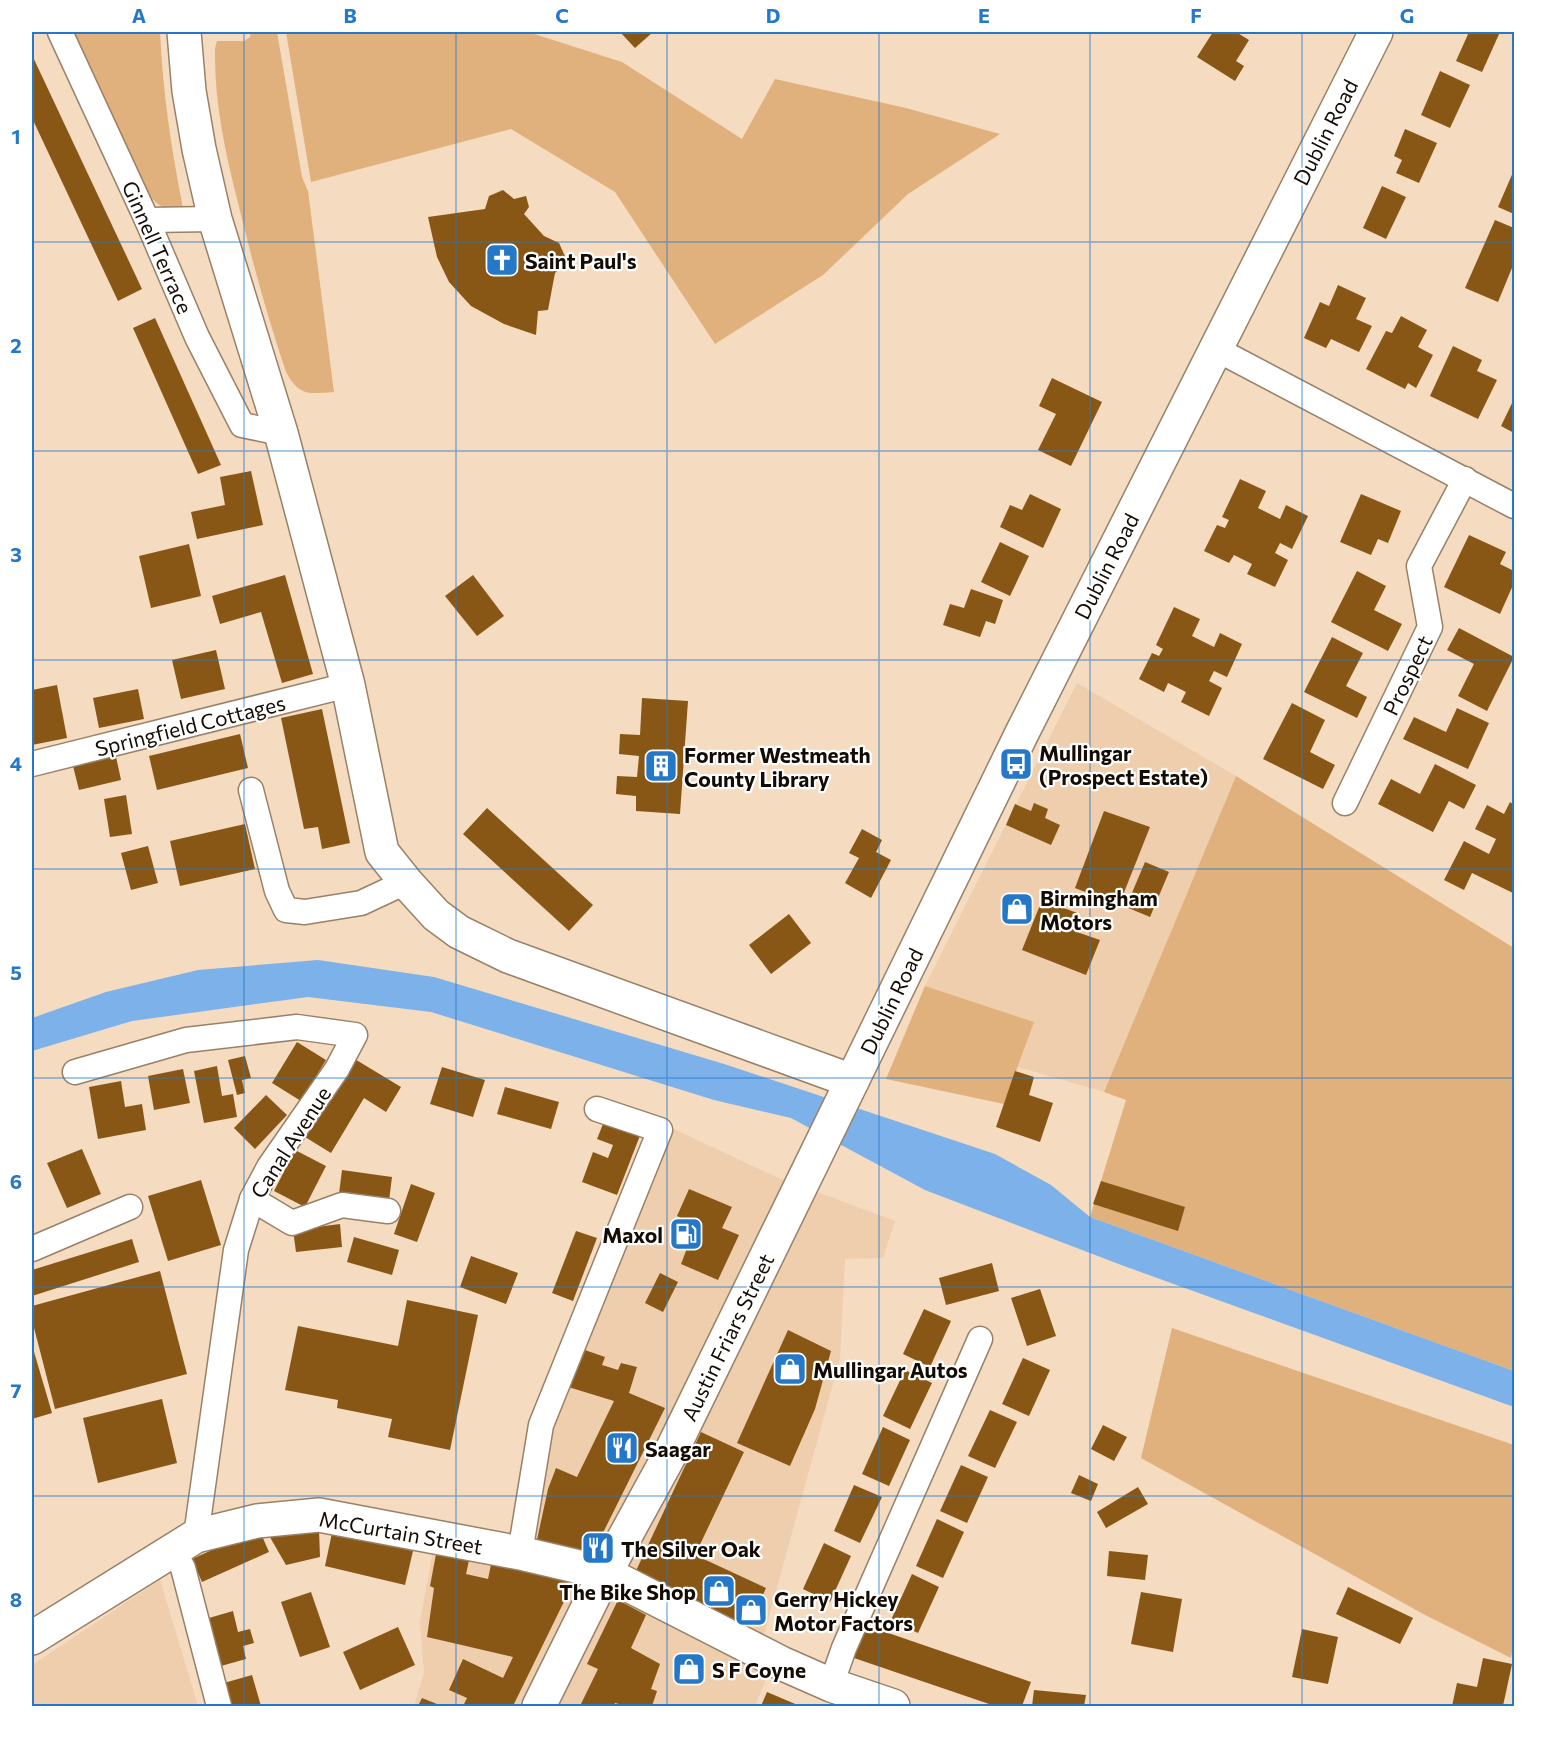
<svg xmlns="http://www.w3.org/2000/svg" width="1546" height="1738" viewBox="0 0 1546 1738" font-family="Commissioner,sans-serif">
<rect width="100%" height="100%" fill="#f5dbc0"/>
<g fill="#eecead">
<path d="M1077 683 1236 776 1104 1092 1018 1067 1033 1022 925 986Z"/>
<path d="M674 1129 774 1176 895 1221 883 1258 845 1259 840 1358 765 1631 750 1667 767 1677 755 1706H414L424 1673 420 1622 434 1545 527 1563 549 1430 587 1325Z"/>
<path d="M160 1580 198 1706H32V1665Z"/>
</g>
<g fill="#e1b17d">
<path d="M72 32H160C163 94 171 147 183 208 162 210 157 206 145 189Z"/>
<path d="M251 32H277L302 177 308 191 334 392C308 394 299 396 286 372 267 316 252 260 238 203 225 151 214 102 215 48L217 41H244L250 37Z"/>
<path d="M286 32H528L622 62 742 139 775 79 906 108 1000 134 908 194 823 275 715 344 615 192 511 129 311 182Z"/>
<path d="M1236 776 1514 948V1371L1090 1217 1126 1100 1104 1092Z"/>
<path d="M925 986 1034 1022 1004 1104 886 1079Z"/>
<path d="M1172 1328 1514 1445V1641L1511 1658 1425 1615 1141 1458Z"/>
</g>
<path fill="#7cb1ea" d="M318 960 434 977 724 1064 995 1154 1051 1185 1090 1217 1514 1371V1407L1124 1266 925 1190 791 1118 714 1100 431 1012 308 997 132 1021 32 1051V1018L106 992 198 970Z"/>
<g fill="#895715">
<path d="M620 32H653L635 48Z"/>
<path d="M1213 32H1236L1249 40 1236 61 1244 66 1235 81 1197 57Z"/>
<path d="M1469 32H1500L1482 72 1456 61Z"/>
<path d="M32 55 142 289 118 301 32 118Z"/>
<path d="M1440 71 1470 85 1450 128 1421 115Z"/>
<path d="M1405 129 1437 143 1419 183 1396 173 1402 160 1394 156Z"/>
<path d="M1514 170V214L1498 207Z"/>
<path d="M1382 186 1406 197 1386 239 1363 228Z"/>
<path d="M503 190 514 199 526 196 529 207 524 214 544 236 559 243 568 263 555 273 548 310 538 311 536 335 504 324 471 306 449 282 437 257 428 217 485 209 489 196Z"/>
<path d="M1495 220 1514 228V263L1498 302 1465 288Z"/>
<path d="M1338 285 1366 298 1356 319 1372 326 1359 352 1331 339 1326 348 1304 338 1320 302 1329 306Z"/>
<path d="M1401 316 1427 330 1418 347 1433 355 1416 388 1408 383 1405 389 1366 369 1386 331 1392 333Z"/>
<path d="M155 318 221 465 198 474 133 328Z"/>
<path d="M1453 346 1482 360 1477 371 1497 380 1478 419 1430 396Z"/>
<path d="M1052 378 1102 402 1071 466 1038 450 1056 414 1039 406Z"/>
<path d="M1514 399V433L1501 426Z"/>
<path d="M251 471 263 525 197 539 191 512 225 505 220 477Z"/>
<path d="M1240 479 1266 491 1258 508 1280 519 1286 505 1308 516 1292 549 1280 543 1275 553 1288 560 1275 587 1247 574 1252 564 1234 555 1229 563 1204 551 1217 525 1225 528 1229 520 1222 517Z"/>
<path d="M1030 494 1061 509 1043 548 1000 527 1010 505 1022 510Z"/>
<path d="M1361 494 1401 511 1388 543 1378 539 1371 555 1340 542Z"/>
<path d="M1469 535 1506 552 1500 564 1514 571V583L1500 614 1444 587Z"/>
<path d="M1000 542 1029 556 1010 596 981 582Z"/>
<path d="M189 544 201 596 151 608 139 556Z"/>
<path d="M1357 571 1386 586 1374 610 1402 624 1388 651 1331 622Z"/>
<path d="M285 575 313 674 282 683 261 612 220 624 212 596Z"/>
<path d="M473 575 504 616 477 636 445 596Z"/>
<path d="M971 589 1003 600 995 624 986 621 980 637 943 625 950 604 964 608Z"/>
<path d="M1174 607 1200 619 1192 636 1214 647 1220 633 1242 644 1227 677 1214 671 1209 681 1222 688 1209 716 1181 702 1186 692 1168 683 1164 692 1139 679 1152 653 1159 656 1163 649 1156 645Z"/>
<path d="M1459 628 1514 657 1487 711 1458 696 1474 664 1447 650Z"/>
<path d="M1332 637 1363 653 1346 686 1367 697 1357 718 1304 692Z"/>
<path d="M216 650 225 689 181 699 172 660Z"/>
<path d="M57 685 67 738 32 745V690Z"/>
<path d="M138 689 144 719 99 728 93 698Z"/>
<path d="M642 698 688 701 680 814 636 811V796L616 794 617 776 637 777 639 756 619 754 620 734 640 735Z"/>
<path d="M1292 703 1325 720 1310 752 1335 765 1323 789 1263 759Z"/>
<path d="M1457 708 1489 723 1468 769 1403 739 1414 717 1446 732Z"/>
<path d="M322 709 350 843 322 849 318 827 304 829 281 718Z"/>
<path d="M240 734 248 768 157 790 149 756Z"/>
<path d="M115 752 121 780 79 790 72 762Z"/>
<path d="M1435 764 1476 785 1464 809 1449 801 1433 832 1378 804 1391 779 1420 794Z"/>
<path d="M126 795 132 834 110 837 104 799Z"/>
<path d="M1510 802 1514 805 1513 893 1472 873 1464 890 1444 880 1464 841 1489 854 1496 839 1475 829 1487 805 1504 814Z"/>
<path d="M1034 803 1048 809 1045 818 1060 825 1051 845 1006 825 1015 804 1031 811Z"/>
<path d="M487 808 593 905 569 931 463 834Z"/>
<path d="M1104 811 1150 827 1119 905 1075 888Z"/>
<path d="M245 824 255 869 180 886 170 841Z"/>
<path d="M862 829 882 840 876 852 891 860 871 898 845 883 859 858 849 853Z"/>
<path d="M148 846 158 883 131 890 121 853Z"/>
<path d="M1145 862 1169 872 1150 917 1126 907Z"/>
<path d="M1042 900 1080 914 1074 931 1100 940 1086 975 1022 950Z"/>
<path d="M789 914 811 943 771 974 749 945Z"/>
<path d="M297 1042 326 1060 301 1101 272 1083Z"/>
<path d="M245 1056 251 1078 242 1080 245 1093 237 1095 228 1060Z"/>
<path d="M353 1058 401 1087 386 1112 364 1098 331 1153 305 1137Z"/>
<path d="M217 1066 222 1096 233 1094 237 1117 204 1123 194 1071Z"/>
<path d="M442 1067 485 1080 473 1117 430 1104Z"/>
<path d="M183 1069 190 1103 154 1110 148 1076Z"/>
<path d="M1015 1071 1034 1077 1029 1095 1053 1103 1040 1142 996 1127Z"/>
<path d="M121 1081 125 1107 142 1104 146 1130 98 1139 89 1087Z"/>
<path d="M505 1087 559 1102 551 1129 497 1114Z"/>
<path d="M266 1095 287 1115 255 1149 234 1128Z"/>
<path d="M605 1119 641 1133 617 1195 582 1182 593 1152 608 1158 613 1145 597 1139Z"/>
<path d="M82 1149 101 1194 67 1208 47 1163Z"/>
<path d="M295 1150 326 1166 305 1207 274 1191Z"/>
<path d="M342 1170 392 1177 389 1201 339 1194Z"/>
<path d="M201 1180 221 1245 168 1261 148 1196Z"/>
<path d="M1101 1181 1185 1207 1178 1231 1093 1204Z"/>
<path d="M411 1184 435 1193 417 1242 394 1234Z"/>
<path d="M689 1189 732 1207 722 1228 739 1235 718 1280 681 1264 689 1243 677 1237 685 1220 677 1216Z"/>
<path d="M340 1224 342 1247 296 1252 293 1230Z"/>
<path d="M576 1231 597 1238 573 1301 552 1293Z"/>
<path d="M354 1237 399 1250 392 1275 347 1262Z"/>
<path d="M132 1239 139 1262 32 1296V1270Z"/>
<path d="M471 1256 518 1273 506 1304 460 1287Z"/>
<path d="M992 1263 999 1291 946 1305 939 1278Z"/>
<path d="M160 1271 187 1374 55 1409 32 1320V1306Z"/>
<path d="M660 1273 678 1282 663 1312 645 1303Z"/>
<path d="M1040 1289 1056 1336 1027 1346 1011 1298Z"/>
<path d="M407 1300 478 1315 450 1450 388 1437 392 1419 337 1408 338 1400 285 1390 298 1326 398 1346Z"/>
<path d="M924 1309 951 1321 930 1367 903 1354Z"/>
<path d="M788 1330 831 1351 815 1409 790 1466 737 1443Z"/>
<path d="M32 1345 52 1413 32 1419Z"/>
<path d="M579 1348 605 1357 602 1365 618 1370 621 1363 637 1367 629 1393 665 1408 588 1563 535 1549 548 1489 556 1468 577 1477 614 1401 565 1386Z"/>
<path d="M1023 1358 1050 1370 1029 1416 1002 1404Z"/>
<path d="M905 1370 932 1383 910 1429 883 1416Z"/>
<path d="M162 1399 177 1463 98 1483 83 1418Z"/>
<path d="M990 1410 1017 1422 995 1468 968 1456Z"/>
<path d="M1103 1425 1127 1437 1114 1461 1091 1449Z"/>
<path d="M883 1427 910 1440 889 1486 862 1474Z"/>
<path d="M701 1432 744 1452 695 1555 766 1588 748 1628 634 1575Z"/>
<path d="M961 1465 988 1477 967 1523 940 1511Z"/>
<path d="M1079 1475 1098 1484 1091 1501 1071 1493Z"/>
<path d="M854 1485 882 1497 860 1543 834 1531Z"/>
<path d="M1138 1487 1148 1504 1106 1528 1097 1512Z"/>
<path d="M937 1519 964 1532 943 1578 916 1566Z"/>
<path d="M259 1529 269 1552 202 1582 192 1559Z"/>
<path d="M319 1530 320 1557 286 1565 267 1532Z"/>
<path d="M332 1533 413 1551 405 1585 325 1566Z"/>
<path d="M824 1543 851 1556 830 1602 803 1589Z"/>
<path d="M437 1549 470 1556 466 1574 488 1579 492 1560 576 1577 513 1706H463L467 1698 449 1690 463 1659 503 1678 513 1657 427 1637 434 1588 430 1586Z"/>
<path d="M1109 1551 1148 1555 1145 1580 1107 1576Z"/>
<path d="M912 1574 939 1587 918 1633 891 1620Z"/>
<path d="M1348 1587 1413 1618 1400 1644 1336 1614Z"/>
<path d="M311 1592 330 1647 300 1657 281 1602Z"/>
<path d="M1141 1592 1182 1599 1173 1652 1131 1644Z"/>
<path d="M618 1600 646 1615 631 1648 660 1664 651 1689 657 1691 652 1706H626L615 1703 614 1706H580L598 1669 587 1664Z"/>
<path d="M233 1611 238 1632 250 1629 254 1643 243 1646 246 1659 221 1666 209 1618Z"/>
<path d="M865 1625 1031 1682 1022 1706H995L854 1658Z"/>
<path d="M398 1627 415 1665 360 1690 343 1652Z"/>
<path d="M1302 1629 1338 1637 1328 1684 1292 1677Z"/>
<path d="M1483 1658 1512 1664 1503 1706H1452L1457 1683 1477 1687Z"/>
<path d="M252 1675 261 1706H231L224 1683Z"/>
<path d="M1034 1690 1086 1695 1084 1706H1032Z"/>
<path d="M767 1692 800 1706H761Z"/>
<path d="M422 1698 442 1706H418Z"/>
</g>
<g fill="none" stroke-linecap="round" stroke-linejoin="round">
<g stroke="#998168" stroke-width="27">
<g id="street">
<path d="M60 32 147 220 197 337 242 425 281 433"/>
<path d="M147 220 215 219"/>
<path d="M1216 349 1514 506"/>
<path d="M32 764 348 685"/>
<path d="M251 790 277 891 286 910 305 912 361 903 406 882"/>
<path d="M1345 803 1430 627 1419 566 1465 479"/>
<path d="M75 1072 186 1040 297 1027 355 1035 337 1069 269 1167 252 1199 236 1250 196 1536"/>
<path d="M252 1199 292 1223 342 1205 388 1211"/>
<path d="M32 1249 130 1207"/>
<path d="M173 1549 183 1568 219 1706"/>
<path d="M520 1553 541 1425 660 1130 597 1109"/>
<path d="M831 1685 844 1648 980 1339"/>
</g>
</g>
<g stroke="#998168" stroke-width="36">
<g id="secondary">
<path d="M184 32 189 91 199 149 215 219 281 433 348 685 382 852 406 882 436 915 459 932 508 956 852 1081"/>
<path d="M32 1638 196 1536 257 1521 319 1515 520 1553 605 1573 781 1663 831 1685 893 1706"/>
<path d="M539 1706 605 1573 668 1458 1022 733 1376 32"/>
</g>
</g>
<use href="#street" stroke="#fff" stroke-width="24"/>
<use href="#secondary" stroke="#fff" stroke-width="33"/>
</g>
<path fill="none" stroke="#2578c7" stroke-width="1.5" stroke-opacity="0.55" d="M244 32V1706M456 32V1706M667 32V1706M879 32V1706M1090 32V1706M1302 32V1706M32 242H1514M32 451H1514M32 660H1514M32 869H1514M32 1078H1514M32 1287H1514M32 1496H1514"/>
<defs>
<g id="church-square" transform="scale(1.725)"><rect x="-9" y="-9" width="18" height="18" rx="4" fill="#2578c7" stroke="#fff"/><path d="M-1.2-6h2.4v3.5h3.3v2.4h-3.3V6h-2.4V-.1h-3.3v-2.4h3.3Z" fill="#fff"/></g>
<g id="bus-square" transform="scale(1.725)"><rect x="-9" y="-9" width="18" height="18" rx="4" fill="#2578c7" stroke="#fff"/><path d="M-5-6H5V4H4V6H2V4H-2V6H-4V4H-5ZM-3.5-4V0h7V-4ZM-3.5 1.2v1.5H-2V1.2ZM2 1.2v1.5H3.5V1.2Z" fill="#fff"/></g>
<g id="building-square" transform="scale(1.725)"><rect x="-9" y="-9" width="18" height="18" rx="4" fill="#2578c7" stroke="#fff"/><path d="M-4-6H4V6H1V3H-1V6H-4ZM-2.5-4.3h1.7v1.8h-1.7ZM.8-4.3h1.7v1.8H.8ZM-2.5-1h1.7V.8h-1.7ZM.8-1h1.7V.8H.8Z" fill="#fff"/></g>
<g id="shop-square" transform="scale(1.725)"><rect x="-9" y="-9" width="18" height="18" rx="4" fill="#2578c7" stroke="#fff"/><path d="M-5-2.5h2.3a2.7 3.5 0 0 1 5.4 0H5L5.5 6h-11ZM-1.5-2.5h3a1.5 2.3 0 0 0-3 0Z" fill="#fff"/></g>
<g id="fuel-square" transform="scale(1.725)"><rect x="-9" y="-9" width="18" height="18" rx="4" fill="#2578c7" stroke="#fff"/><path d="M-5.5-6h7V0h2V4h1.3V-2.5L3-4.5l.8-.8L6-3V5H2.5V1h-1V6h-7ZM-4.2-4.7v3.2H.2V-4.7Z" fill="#fff"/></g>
<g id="restaurant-square" transform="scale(1.725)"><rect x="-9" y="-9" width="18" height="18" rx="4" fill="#2578c7" stroke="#fff"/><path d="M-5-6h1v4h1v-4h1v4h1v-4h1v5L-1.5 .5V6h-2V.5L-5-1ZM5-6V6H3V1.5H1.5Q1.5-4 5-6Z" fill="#fff"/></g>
</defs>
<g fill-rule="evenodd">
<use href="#church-square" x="502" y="260"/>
<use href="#bus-square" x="1016" y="764"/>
<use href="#building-square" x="661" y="766"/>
<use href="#shop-square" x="1017" y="909"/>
<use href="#fuel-square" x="686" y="1234"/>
<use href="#shop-square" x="790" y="1369"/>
<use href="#restaurant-square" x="622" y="1448"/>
<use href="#restaurant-square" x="598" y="1548"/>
<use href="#shop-square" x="719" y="1591"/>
<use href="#shop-square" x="751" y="1610"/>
<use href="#shop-square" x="689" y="1669"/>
</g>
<g text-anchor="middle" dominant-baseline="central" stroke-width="4.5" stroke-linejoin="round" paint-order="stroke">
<g font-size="21" fill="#140c04" stroke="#fff">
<text transform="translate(1325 132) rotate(-63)">Dublin Road</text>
<text transform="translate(158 247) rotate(66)">Ginnell Terrace</text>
<text transform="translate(1106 566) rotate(-63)">Dublin Road</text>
<text transform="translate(1407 675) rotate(-64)">Prospect</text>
<text transform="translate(190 725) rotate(-14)">Springfield Cottages</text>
<text transform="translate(891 1001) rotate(-64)">Dublin Road</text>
<text transform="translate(290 1142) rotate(-57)">Canal Avenue</text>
<text transform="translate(727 1337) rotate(-64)">Austin Friars Street</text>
<text transform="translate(401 1532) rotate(10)">McCurtain Street</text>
</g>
<g font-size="21" font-weight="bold" fill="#140c04" stroke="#fff" text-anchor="start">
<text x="525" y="260">Saint Paul's</text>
<text x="1039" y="752">Mullingar<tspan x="1039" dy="24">(Prospect Estate)</tspan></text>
<text x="684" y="754">Former Westmeath<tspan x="684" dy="24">County Library</tspan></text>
<text x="1040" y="897">Birmingham<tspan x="1040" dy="24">Motors</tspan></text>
<text x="663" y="1234" text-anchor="end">Maxol</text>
<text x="813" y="1369">Mullingar Autos</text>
<text x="645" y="1448">Saagar</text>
<text x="621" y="1548">The Silver Oak</text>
<text x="696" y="1591" text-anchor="end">The Bike Shop</text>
<text x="774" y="1598">Gerry Hickey<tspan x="774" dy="24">Motor Factors</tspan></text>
<text x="712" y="1669">S F Coyne</text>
</g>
</g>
<rect width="1546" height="1738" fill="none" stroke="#ffffff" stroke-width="66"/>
<rect x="33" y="33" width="1480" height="1672" fill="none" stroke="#2578c7" stroke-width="2"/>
<g font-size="20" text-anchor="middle" font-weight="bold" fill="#2578c7">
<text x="139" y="23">A</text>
<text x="350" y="23">B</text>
<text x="562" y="23">C</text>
<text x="773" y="23">D</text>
<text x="984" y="23">E</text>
<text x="1196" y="23">F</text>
<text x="1407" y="23">G</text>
<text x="16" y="144">1</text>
<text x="16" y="353">2</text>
<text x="16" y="562">3</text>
<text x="16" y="771">4</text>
<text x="16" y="980">5</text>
<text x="16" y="1189">6</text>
<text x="16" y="1398">7</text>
<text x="16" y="1607">8</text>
</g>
</svg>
